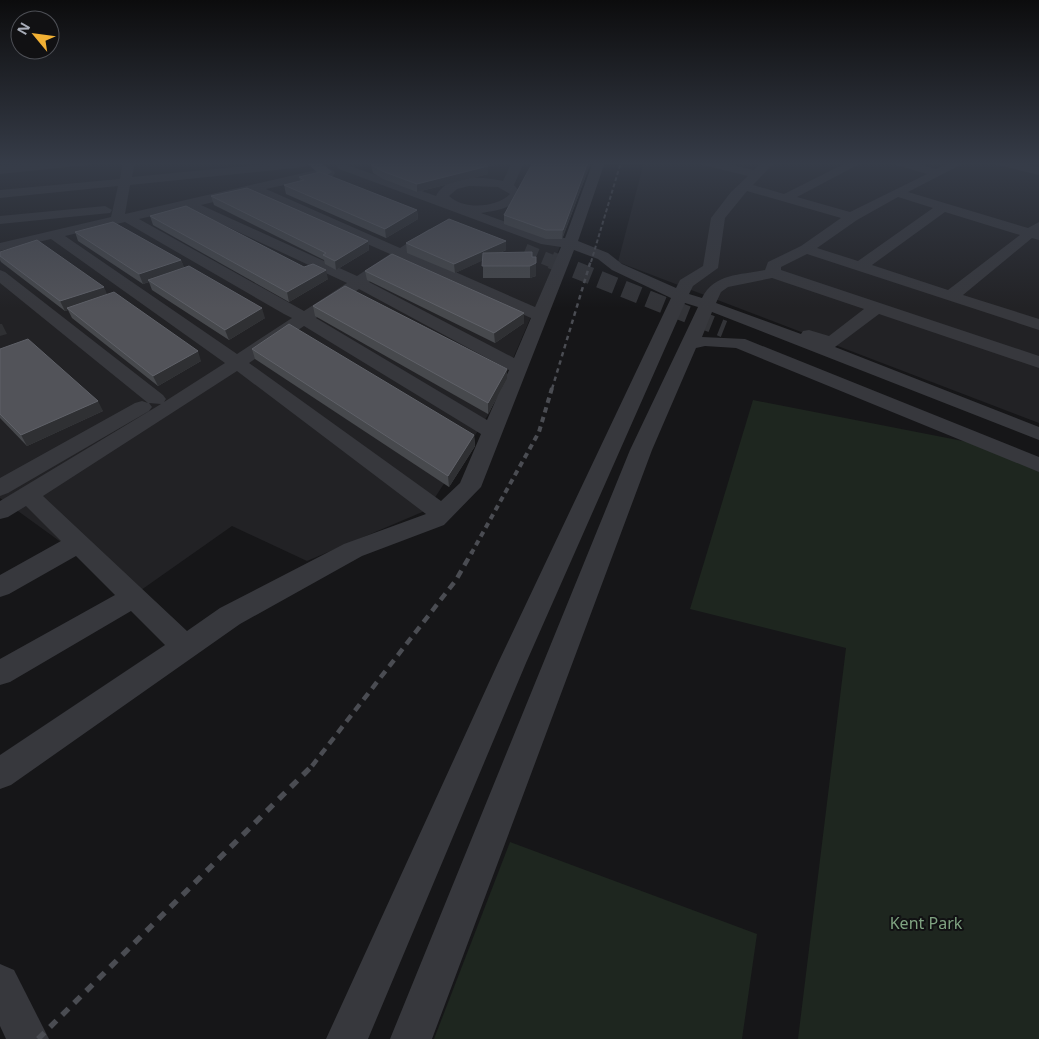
<svg xmlns="http://www.w3.org/2000/svg" width="1039" height="1039" viewBox="0 0 1039 1039" font-family="'Noto Sans',sans-serif">
<rect width="100%" height="100%" fill="#161618"/>
<g fill="#222225">
<path d="M0 162H591L552 268 490 412 427 510 307 561 232 526 134 595 0 498Z"/>
<path d="M644 162H1039V423L618 262Z"/>
</g>
<g fill="#1e261f">
<path d="M753 400 973 443 1039 470V1039H798L846 648 690 609Z"/>
<path d="M510 842 757 934 742 1039H434Z"/>
</g>
<g fill="none" stroke-linecap="round" stroke-linejoin="round">
<path stroke="#333438" stroke-width="13" stroke-dasharray="13 7" stroke-linecap="butt" d="M525 250 554 262"/>
<path stroke="#333438" stroke-width="17" stroke-dasharray="17 9" stroke-linecap="butt" d="M551 260 724 329"/>
<g fill="#37383d" fill-rule="evenodd">
<path d="M48 162H94L88 165 0 174V166Z"/>
<path d="M123 162H135L132 177 288 162H309L310 164 304 167 130 185 125 214 325 168 333 170 335 173 333 176H325L266 189 400 248 429 229H439L441 232 439 235 412 253 535 307 561 247 541 244 339 169 337 167 339 165H347L436 196C447 174 482 176 503 181L512 162H524L514 185 522 194C515 208 496 211 481 213L548 237 565 238 593 162H605L578 241 608 253 622 264 676 288 680 280 703 266 711 218 731 192 748 176 699 164 697 162H719L754 170 762 162H775L753 185 784 194 848 162H863L797 197 850 212 927 174 893 164 891 162H911L936 169 951 162H966L908 192 1028 228 1039 222V240L1032 238 963 295 1039 319V330L807 254 781 267V270L1039 356V368L879 314 835 347 1039 427V440L712 312 702 337 745 339 1039 457V472L736 348 705 346 696 348 652 450 432 1039H390L630 450 698 307 685 303 526 663 368 1039H326L498 663 671 298 612 270 598 259 574 250 481 487 444 525 362 556 240 624 11 785 0 789V755L165 645 131 611 10 682 0 685V659L115 595 76 556 9 594 0 597V575L61 541 26 506 8 517 0 519V501L161 404 149 403 152 407 149 411 8 493 0 496V478L135 403 142 401 148 403 0 283V270L5 272 163 395 166 399 164 402 225 363 51 239 0 251V243L111 217 118 186 0 198V190L120 179ZM469 186 498 187 510 194C496 208 464 210 449 196L457 189ZM747 191 841 218 801 246 768 262 765 270C741 275 714 273 702 298L689 294 693 286 718 268 725 218ZM252 193 390 254 357 276 201 205ZM898 197 933 208 858 261 817 248 857 220ZM187 208 347 283 304 311 139 219ZM945 212 1020 235 948 290 872 265ZM125 222 284 314 292 318 237 354 65 236ZM402 260 531 318 514 358 369 282ZM772 278 864 309 829 336 809 330 803 331 801 334 716 303 721 292 728 287ZM359 289 509 370 487 420 316 318ZM304 326 481 434 460 483 441 501 249 363ZM237 371 426 514 344 544 220 608 187 631 43 496Z"/>
<path d="M992 162H1014L1039 167V175L994 164Z"/>
<path d="M105 206 112 210 110 213 0 224V216Z"/>
<path d="M0 964 14 970 49 1039H6L0 1026Z"/>
</g>
<path fill="#53555c" fill-rule="evenodd" d="M306 162H321L332 172 325 176 320 175Z"/>
<path stroke="#4a4c52" stroke-width="2" stroke-dasharray="4 2.5" stroke-linecap="butt" d="M591 262 621 162"/>
<path stroke="#4a4c52" stroke-width="2.5" stroke-dasharray="4.5 4" stroke-linecap="butt" d="M552 389 591 260"/>
<path stroke="#4a4c52" stroke-width="4" stroke-dasharray="5.5 4.5" stroke-linecap="butt" d="M471 554 539 432 552 388"/>
<path stroke="#4a4c52" stroke-width="4.5" stroke-dasharray="8 6" stroke-linecap="butt" d="M312 766 456 580 472 552"/>
<path stroke="#4a4c52" stroke-width="5.5" stroke-dasharray="9 8" stroke-linecap="butt" d="M38 1039 313 765"/>
</g>
<g fill="#47494d">
<path d="M370 162H495V165L488 167V174L417 192 383 179 373 173Z"/>
<path d="M591 162 562 239H546L504 224V215Z"/>
<path d="M299 177 417 210 418 219 386 238 286 194 284 185 300 181Z"/>
<path d="M211 196 368 241 369 250 336 270 325 264 324 260 214 205Z"/>
<path d="M150 216 328 279 289 302 153 225Z"/>
<path d="M75 232 181 260 184 268 265 318 229 340 152 290 149 282 143 284 78 241Z"/>
<path d="M406 243 506 250 500 253 532 257 536 263V276L530 278H483V260L455 273 407 253Z"/>
<path d="M0 252 107 295 201 361 158 386 72 318 68 310 65 311 1 262 0 260Z"/>
<path d="M365 271 524 313V323L495 343 367 280Z"/>
<path d="M313 306 507 379 488 414 315 316Z"/>
<path d="M0 349 103 411 27 446 0 418Z"/>
<path d="M252 349 474 435 475 446 449 487 255 359Z"/>
</g>
<g fill="#2f3033">
<path d="M479 162H495V165L488 167V174L417 192V184Z"/>
<path d="M588 162H591L562 239 563 230Z"/>
<path d="M417 210 418 219 386 238 385 229Z"/>
<path d="M368 241 369 250 336 270 335 261Z"/>
<path d="M506 241V250L455 273 454 264Z"/>
<path d="M181 260 185 269 148 280 149 282 143 284 139 274Z"/>
<path d="M536 263V276L530 278V266Z"/>
<path d="M326 270 328 279 289 302 287 292Z"/>
<path d="M104 287 108 296 67 308 68 310 65 311 60 301Z"/>
<path d="M262 308 265 318 229 340 225 330Z"/>
<path d="M524 313V323L495 343 494 333Z"/>
<path d="M0 324H2L7 334 0 336Z"/>
<path d="M198 351 201 361 158 386 153 376Z"/>
<path d="M507 369V379L488 414V403Z"/>
<path d="M98 401 103 411 27 446 21 435Z"/>
<path d="M474 435 475 446 449 487 448 476Z"/>
</g>
<g fill="#525359" stroke="#5f6168">
<path d="M371 162H481L488 166 417 184 382 171 372 165Z"/>
<path d="M533 162H588L563 230H546L504 215Z"/>
<path d="M320 172 417 210 385 229 284 185 304 180 299 177Z"/>
<path d="M247 188 368 241 335 261 323 255 326 253 211 196Z"/>
<path d="M186 206 304 267 313 264 326 270 287 292 150 216Z"/>
<path d="M449 219 506 241 454 264 406 243Z"/>
<path d="M113 222 181 260 139 274 75 232Z"/>
<path d="M37 240 104 287 60 301 0 256V252Z"/>
<path d="M532 252V257H536V263L530 266H482L483 253Z"/>
<path d="M392 254 524 313 494 333 365 271Z"/>
<path d="M189 266 262 308 225 330 148 280Z"/>
<path d="M345 286 507 369 488 403 313 306Z"/>
<path d="M114 292 198 351 153 376 67 308Z"/>
<path d="M289 324 474 435 448 476 252 349Z"/>
<path d="M28 339 98 401 21 435 0 414V349Z"/>
</g>
<linearGradient id="sky" x2="0" y2="1"><stop stop-color="#0c0c0d"/><stop offset="0.53" stop-color="#363c48"/><stop offset="1" stop-color="#363c48" stop-opacity="0"/></linearGradient>
<rect width="1039" height="308" fill="url(#sky)"/>
<g text-anchor="middle" dominant-baseline="central" stroke-width="4" stroke-linejoin="round" paint-order="stroke">
<g font-size="16" fill="#7fa381" stroke="#111113">
<text x="926" y="923">Kent Park</text>
</g>
</g>
<g transform="translate(35 35) rotate(299)"><circle r="24" fill="#111113" stroke="#4d4f55"/>
<path d="M0-4L9 19L0 12L-9 19Z" fill="#f2b134"/>
<text y="-8" font-size="14" font-weight="bold" text-anchor="middle" fill="#a8adb8">N</text>
</g>
</svg>
